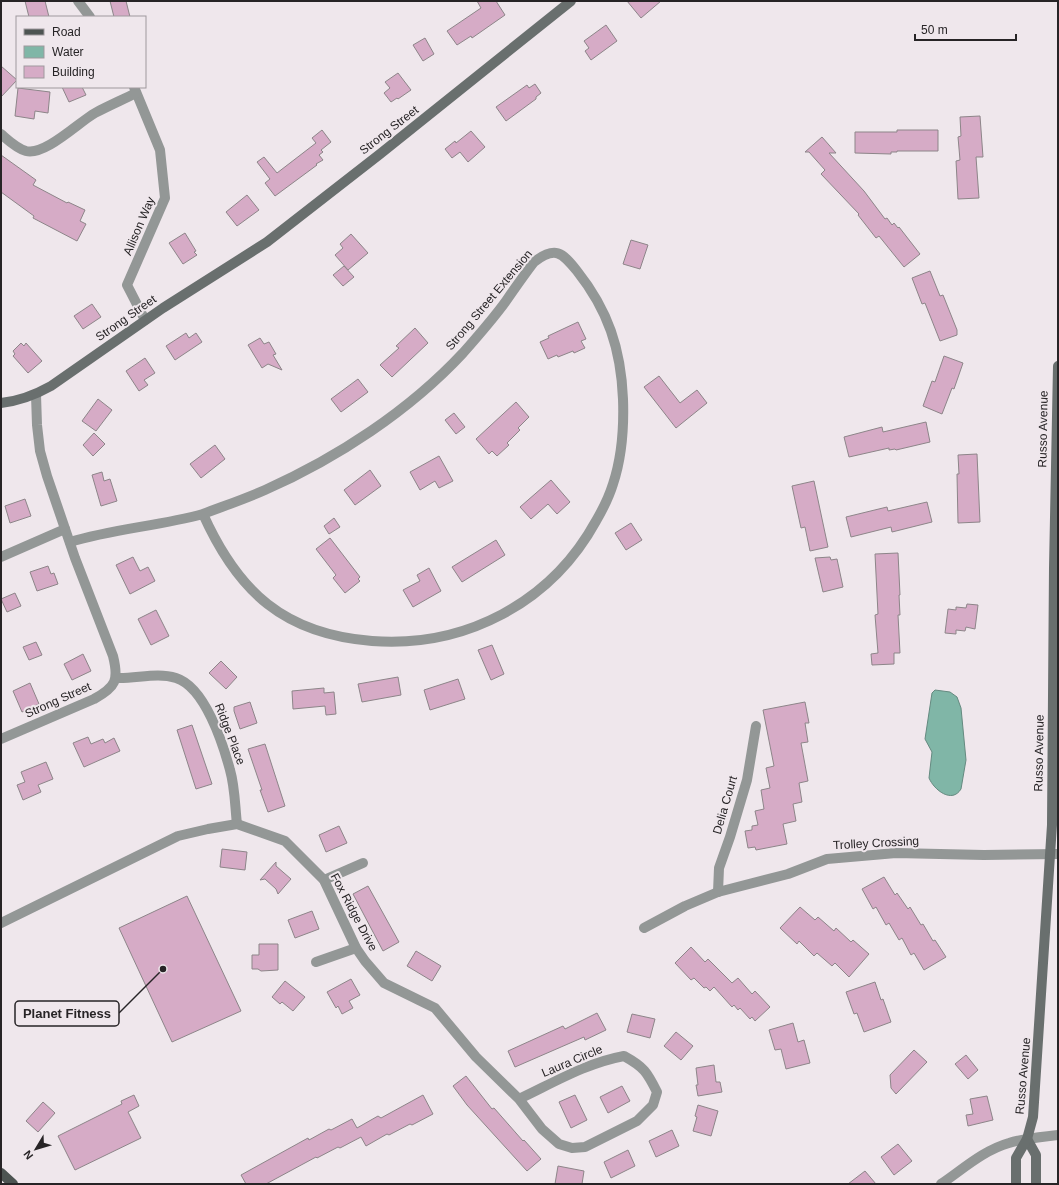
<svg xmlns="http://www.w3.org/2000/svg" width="1059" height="1185" viewBox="0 0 1059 1185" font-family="Arial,sans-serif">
<rect width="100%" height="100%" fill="#efe7ec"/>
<path fill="#80b6a7" stroke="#658a80" d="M935 690 950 692 957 697 961 708 966 760 961 789C952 804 934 790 929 778L932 752 925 739 932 693Z"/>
<g fill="#d6abc6" stroke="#8d8589">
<path d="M25 1H45L49 17H29Z"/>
<path d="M110 1H126L130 17H114Z"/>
<path d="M477 1H496L505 15 472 38 471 36 457 45 447 31 481 8Z"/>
<path d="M627 1H661L641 18Z"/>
<path d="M606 25 617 41 591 60 585 51 589 48 584 41Z"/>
<path d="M425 38 434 54 423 61 413 45Z"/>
<path d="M1 66 17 80 1 97Z"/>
<path d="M398 73 411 90 398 99 397 98 391 102 384 93 390 88 385 82Z"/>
<path d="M535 84 541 93 536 97V99L506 121 496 107 527 85 529 88Z"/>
<path d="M62 87H82L86 95 69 102Z"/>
<path d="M18 88 50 92 48 113 35 111 34 119 15 116Z"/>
<path d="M980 116 983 157H976L979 198 958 199 956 161 960 160 958 137 961 136 960 117Z"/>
<path d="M322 130 331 142 321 150 323 152 319 155 323 160 316 164 317 165 275 196 265 183 270 179 257 162 264 157 277 173 316 143 312 138Z"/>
<path d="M897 130H938V151H897V152H891V154L855 153V132H897Z"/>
<path d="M471 131 485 147 468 162 460 152 452 158 445 149 455 141 456 143Z"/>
<path d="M822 137 836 153H829L864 191 885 219 887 218 892 225 894 223 898 228 899 227 920 254 904 267 879 236 876 238 858 215 859 214 821 174 825 170 809 152H805Z"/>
<path d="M1 155 36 180 33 185 67 203 68 202 85 210 80 221 86 224 77 241 33 218 34 216 1 192Z"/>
<path d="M247 195 259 210 237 226 226 212Z"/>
<path d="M185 233 196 251 194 252 197 255 183 264 169 243Z"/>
<path d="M351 234 368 253 348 270 335 255 343 248 340 244Z"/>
<path d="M631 240 648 245 640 269 623 264Z"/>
<path d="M344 266 354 277 343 286 333 275Z"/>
<path d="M930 271 940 296 943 295 957 330V335L940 341 925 303 922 304 912 278Z"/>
<path d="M92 304 101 317 83 329 74 316Z"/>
<path d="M578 322 586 339 581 341 585 348 574 353 573 351 558 357 557 355 548 359 540 342 549 338 548 336Z"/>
<path d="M415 328 428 343 392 377 380 365 399 348 396 346Z"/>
<path d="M186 333 189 338 196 333 202 342 175 360 166 346Z"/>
<path d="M260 338 264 344 269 342 276 354 273 355 282 370 268 364 262 368 248 345Z"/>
<path d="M21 343 24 346 26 343 42 361 28 373 13 356 15 354 13 351Z"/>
<path d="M944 356 963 363 954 389 952 388 942 414 923 406 932 381 935 382Z"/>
<path d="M145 358 155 373 144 380 148 385 139 391 126 371Z"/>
<path d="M659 376 680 403 697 390 707 403 676 428 644 387Z"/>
<path d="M358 379 368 392 341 412 331 399Z"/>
<path d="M98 399 112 410 96 431 82 421Z"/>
<path d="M516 402 529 417 518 428 520 430 507 443 509 445 497 456 492 451 489 454 476 439Z"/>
<path d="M454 413 465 427 456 434 445 420Z"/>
<path d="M926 422 930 442 896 450 895 449 889 450V448L849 457 844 437 882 427 883 432Z"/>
<path d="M94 433 105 444 93 456 83 445Z"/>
<path d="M215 445 225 459 201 478 190 464Z"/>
<path d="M977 454 980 522 958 523 957 474H959L958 455Z"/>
<path d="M439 456 453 481 439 488 435 481 420 490 410 472Z"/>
<path d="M370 470 381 486 355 505 344 490Z"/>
<path d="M102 472 104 481 110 479 117 501 101 506 92 475Z"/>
<path d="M551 480 570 502 557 514 548 504 531 519 520 507Z"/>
<path d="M814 481 828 547 810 551 805 527 801 528 792 486Z"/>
<path d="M25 499 31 516 10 523 5 506Z"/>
<path d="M927 502 932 522 892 532 891 527 851 537 846 517 887 507 888 511Z"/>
<path d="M334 518 340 527 329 534 324 526Z"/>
<path d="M631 523 642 540 626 550 615 533Z"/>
<path d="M330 538 360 577 358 579 360 581 345 593 333 578 336 575 316 549Z"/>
<path d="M496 540 505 555 462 582 452 567Z"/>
<path d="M898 553 900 595H899L900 615H898L900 653H894V664L872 665 871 654 878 653 875 615 878 614 875 554Z"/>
<path d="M133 557 140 571 148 567 155 581 130 594 116 565Z"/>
<path d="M830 557 831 560 837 559 843 587 823 592 815 558Z"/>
<path d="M48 566 51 574 54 573 58 584 37 591 30 572Z"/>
<path d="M429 568 441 591 413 607 403 590 420 581 417 575Z"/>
<path d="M15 593 21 606 7 612 1 599Z"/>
<path d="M967 604 978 605 975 629 966 627 965 631 956 630V634L945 633 948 609 956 610V607L966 608Z"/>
<path d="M156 610 169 636 151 645 138 619Z"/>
<path d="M36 642 42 655 29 660 23 647Z"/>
<path d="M492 645 504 674 491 680 478 650Z"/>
<path d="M83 654 91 671 72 680 64 664Z"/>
<path d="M221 661 237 677 226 689 209 673Z"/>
<path d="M398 677 401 695 362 702 358 684Z"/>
<path d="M458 679 465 699 430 710 424 690Z"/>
<path d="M30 683 39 704 22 712 13 691Z"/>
<path d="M324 688V693L334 692 336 714 326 715 325 706 293 709 292 691Z"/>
<path d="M250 702 257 723 240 729 234 711V707Z"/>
<path d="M805 702 809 723H805L808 742 801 743 808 781 799 783 802 802 793 804 796 821 783 824 787 844 756 850 755 847 748 848 745 831 752 830V826L758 825 755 811 764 809 761 790 770 788 766 768 774 766 763 710Z"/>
<path d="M192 725 212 784 196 789 177 730Z"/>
<path d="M88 737 91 744 103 739 105 743 114 738 120 751 84 767 73 743Z"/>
<path d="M265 744 285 806 268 812 260 790H262L248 749Z"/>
<path d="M46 762 53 779 38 785 41 792 23 800 17 785 25 782 21 772Z"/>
<path d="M339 826 347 843 326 852 319 835Z"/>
<path d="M222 849 247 852 245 870 220 867Z"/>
<path d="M276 862V866L291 879 278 894 276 889 265 879 260 880Z"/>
<path d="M884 877 895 895 897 893 908 909 910 907 921 925 923 924 933 941 935 940 946 957 924 970 914 953 911 955 902 938 899 940 889 923 886 925 876 907 873 909 862 889Z"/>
<path d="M368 886 399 942 383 951 353 894Z"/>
<path d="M187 896 241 1011 172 1042 119 928Z"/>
<path d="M800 907 815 920 818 917 834 931 836 928 851 942 853 940 869 954 849 977 835 963 832 966 817 953 814 956 799 941 797 944 780 928Z"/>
<path d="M312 911 319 929 295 938 288 920Z"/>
<path d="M259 944H278V970L261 971 258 969H252V955H259Z"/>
<path d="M691 947 705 962 708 959 732 983 738 978 752 994 755 991 770 1007 755 1021 752 1017 750 1019 740 1008 738 1010 734 1005 732 1007 714 987 710 991 706 987 704 988 694 978 691 980 675 963Z"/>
<path d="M416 951 441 966 432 981 407 966Z"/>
<path d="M351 979 360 995 349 1001 353 1008 342 1014 338 1006 336 1008 327 992Z"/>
<path d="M285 981 305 997 293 1011 282 1002 280 1004 272 997Z"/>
<path d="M875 982 881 1000 883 999 891 1022 864 1032 857 1013 854 1014 846 992Z"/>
<path d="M597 1013 606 1030 585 1040 584 1037 515 1067 508 1051 563 1026 565 1029Z"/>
<path d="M632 1014 655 1019 650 1038 627 1032Z"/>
<path d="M793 1023 798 1042 804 1040 810 1063 786 1069 781 1049 775 1050 769 1030Z"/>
<path d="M676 1032 693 1046 681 1060 664 1046Z"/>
<path d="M914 1050 927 1062 896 1094 891 1088 890 1075Z"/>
<path d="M966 1055 978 1070 968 1079 955 1064Z"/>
<path d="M714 1065 716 1082H720L722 1092 698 1096 696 1085H698L696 1068Z"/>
<path d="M466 1076 492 1109 494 1108 523 1141 524 1140 541 1159 527 1171 467 1105 453 1086Z"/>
<path d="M622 1086 630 1101 608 1113 600 1097Z"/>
<path d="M134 1095 139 1106 128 1112 141 1138 75 1170 58 1136 122 1104 121 1101Z"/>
<path d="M423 1095 433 1114 412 1125 410 1124 389 1135 387 1134 366 1146 361 1137 340 1148 338 1147 317 1158 316 1157 266 1184H246L241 1175 308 1138 309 1140 329 1129 331 1130 352 1119 357 1128 378 1116 381 1118Z"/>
<path d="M575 1095 587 1120 571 1128 559 1102Z"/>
<path d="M987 1096 993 1120 968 1126 966 1115 973 1114 970 1099Z"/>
<path d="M43 1102 55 1113 38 1132 26 1121Z"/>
<path d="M698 1105 718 1111 711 1136 693 1131 697 1117 695 1116Z"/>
<path d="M672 1130 679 1146 656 1157 649 1141Z"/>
<path d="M898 1144 912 1161 894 1175 881 1157Z"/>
<path d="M628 1150 635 1166 611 1178 604 1162Z"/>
<path d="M558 1166 584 1171 582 1184H555Z"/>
<path d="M865 1171 876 1184H848Z"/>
</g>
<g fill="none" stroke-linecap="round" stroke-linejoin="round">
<g stroke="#939796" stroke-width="10">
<path d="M78 1 90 17"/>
<path d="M134 87 160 150 165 198 127 285 145 320"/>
<path d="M1 134C8 140 16 148 26 151 45 156 79 122 95 113 108 106 122 100 136 93"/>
<path d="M70 542C113 529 159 526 203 514 238 592 284 634 372 641 465 648 551 603 596 521 603 509 609 497 613 484 622 457 624 427 623 399 621 349 608 310 577 271 562 252 555 246 534 262 524 275 515 288 506 301 493 319 478 336 463 353 409 411 337 458 265 490 245 499 224 506 203 514"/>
<path d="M1 557 65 529"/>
<path d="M116 678C136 679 157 672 176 678 205 687 223 744 230 770 235 787 235 807 237 824"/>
<path d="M1 739 94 699C116 687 119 680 113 656L75 558 47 476 40 451 37 425 36 395"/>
<path d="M324 880 363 863"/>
<path d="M718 892 719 868 730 837 747 780 756 726"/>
<path d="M1 923 178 836 208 829 237 824 285 841 324 880 356 948 365 961 384 983 435 1008 476 1057 519 1099 542 1129 559 1144 572 1148 585 1147 637 1121 653 1105 657 1092C647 1072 644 1067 624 1056 586 1063 553 1083 519 1099"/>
<path d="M644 928 685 906 718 892 788 874 827 859 896 853 984 855 1058 854"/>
<path d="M316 962 356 948"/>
<path d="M941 1184C963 1169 984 1150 1009 1143 1025 1138 1042 1137 1058 1135"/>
</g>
<g stroke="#696f6e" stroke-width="10">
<path d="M1 403C19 401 35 395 51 386L163 308 267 242 380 154 571 1"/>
<path d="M1027 1139 1036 1155V1184"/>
<path d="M1016 1184V1158L1027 1139 1033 1117 1034 1102 1050 855 1052 825 1054 568 1058 366"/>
</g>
<path stroke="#4d5452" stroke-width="10" d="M1 1173 13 1184"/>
</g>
<g text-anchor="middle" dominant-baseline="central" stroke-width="4" stroke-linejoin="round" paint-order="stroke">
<g font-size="12" fill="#272426" stroke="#efe7ec">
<text transform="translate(389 130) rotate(-38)">Strong Street</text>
<text transform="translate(139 226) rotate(-67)">Allison Way</text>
<text transform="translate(489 300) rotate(-50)">Strong Street Extension</text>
<text transform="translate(126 318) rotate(-35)">Strong Street</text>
<text transform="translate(1043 429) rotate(-89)">Russo Avenue</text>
<text transform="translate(58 700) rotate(-24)">Strong Street</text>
<text transform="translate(230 734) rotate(69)">Ridge Place</text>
<text transform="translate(1039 753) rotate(-89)">Russo Avenue</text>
<text transform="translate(725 805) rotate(-74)">Delia Court</text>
<text transform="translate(876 843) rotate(-3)">Trolley Crossing</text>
<text transform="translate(354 912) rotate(62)">Fox Ridge Drive</text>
<text transform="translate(572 1061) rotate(-23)">Laura Circle</text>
<text transform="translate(1023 1076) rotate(-85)">Russo Avenue</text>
</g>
</g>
<path fill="none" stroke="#272426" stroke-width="1.5" d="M163 969L119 1013"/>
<circle fill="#272426" stroke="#efe7ec" stroke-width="1.5" cx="163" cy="969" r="4"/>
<rect fill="#efe7ec" stroke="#272426" stroke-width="1.5" x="15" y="1001" width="104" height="25" rx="4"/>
<g font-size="13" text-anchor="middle" font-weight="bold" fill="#272426">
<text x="67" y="1018">Planet Fitness</text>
</g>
<rect width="1059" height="1185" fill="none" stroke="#272426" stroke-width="4"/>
<rect x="16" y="16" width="130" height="72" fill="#efe7ec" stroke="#9f999d"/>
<rect x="24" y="29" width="20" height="6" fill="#4d5452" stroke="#9f999d"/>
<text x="52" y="36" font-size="12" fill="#272426">Road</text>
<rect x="24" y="46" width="20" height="12" fill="#80b6a7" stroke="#9f999d"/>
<text x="52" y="56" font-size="12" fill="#272426">Water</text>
<rect x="24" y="66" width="20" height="12" fill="#d6abc6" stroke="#9f999d"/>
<text x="52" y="76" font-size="12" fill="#272426">Building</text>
<g transform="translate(36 1149) rotate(232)" stroke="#efe7ec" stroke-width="3" paint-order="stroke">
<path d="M0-3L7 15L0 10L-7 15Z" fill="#272426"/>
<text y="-6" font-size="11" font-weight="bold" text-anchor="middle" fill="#272426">N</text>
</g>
<path d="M915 34v6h101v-6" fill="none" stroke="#272426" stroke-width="2"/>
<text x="921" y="34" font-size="12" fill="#272426" stroke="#efe7ec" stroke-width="3" paint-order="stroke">50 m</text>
</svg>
